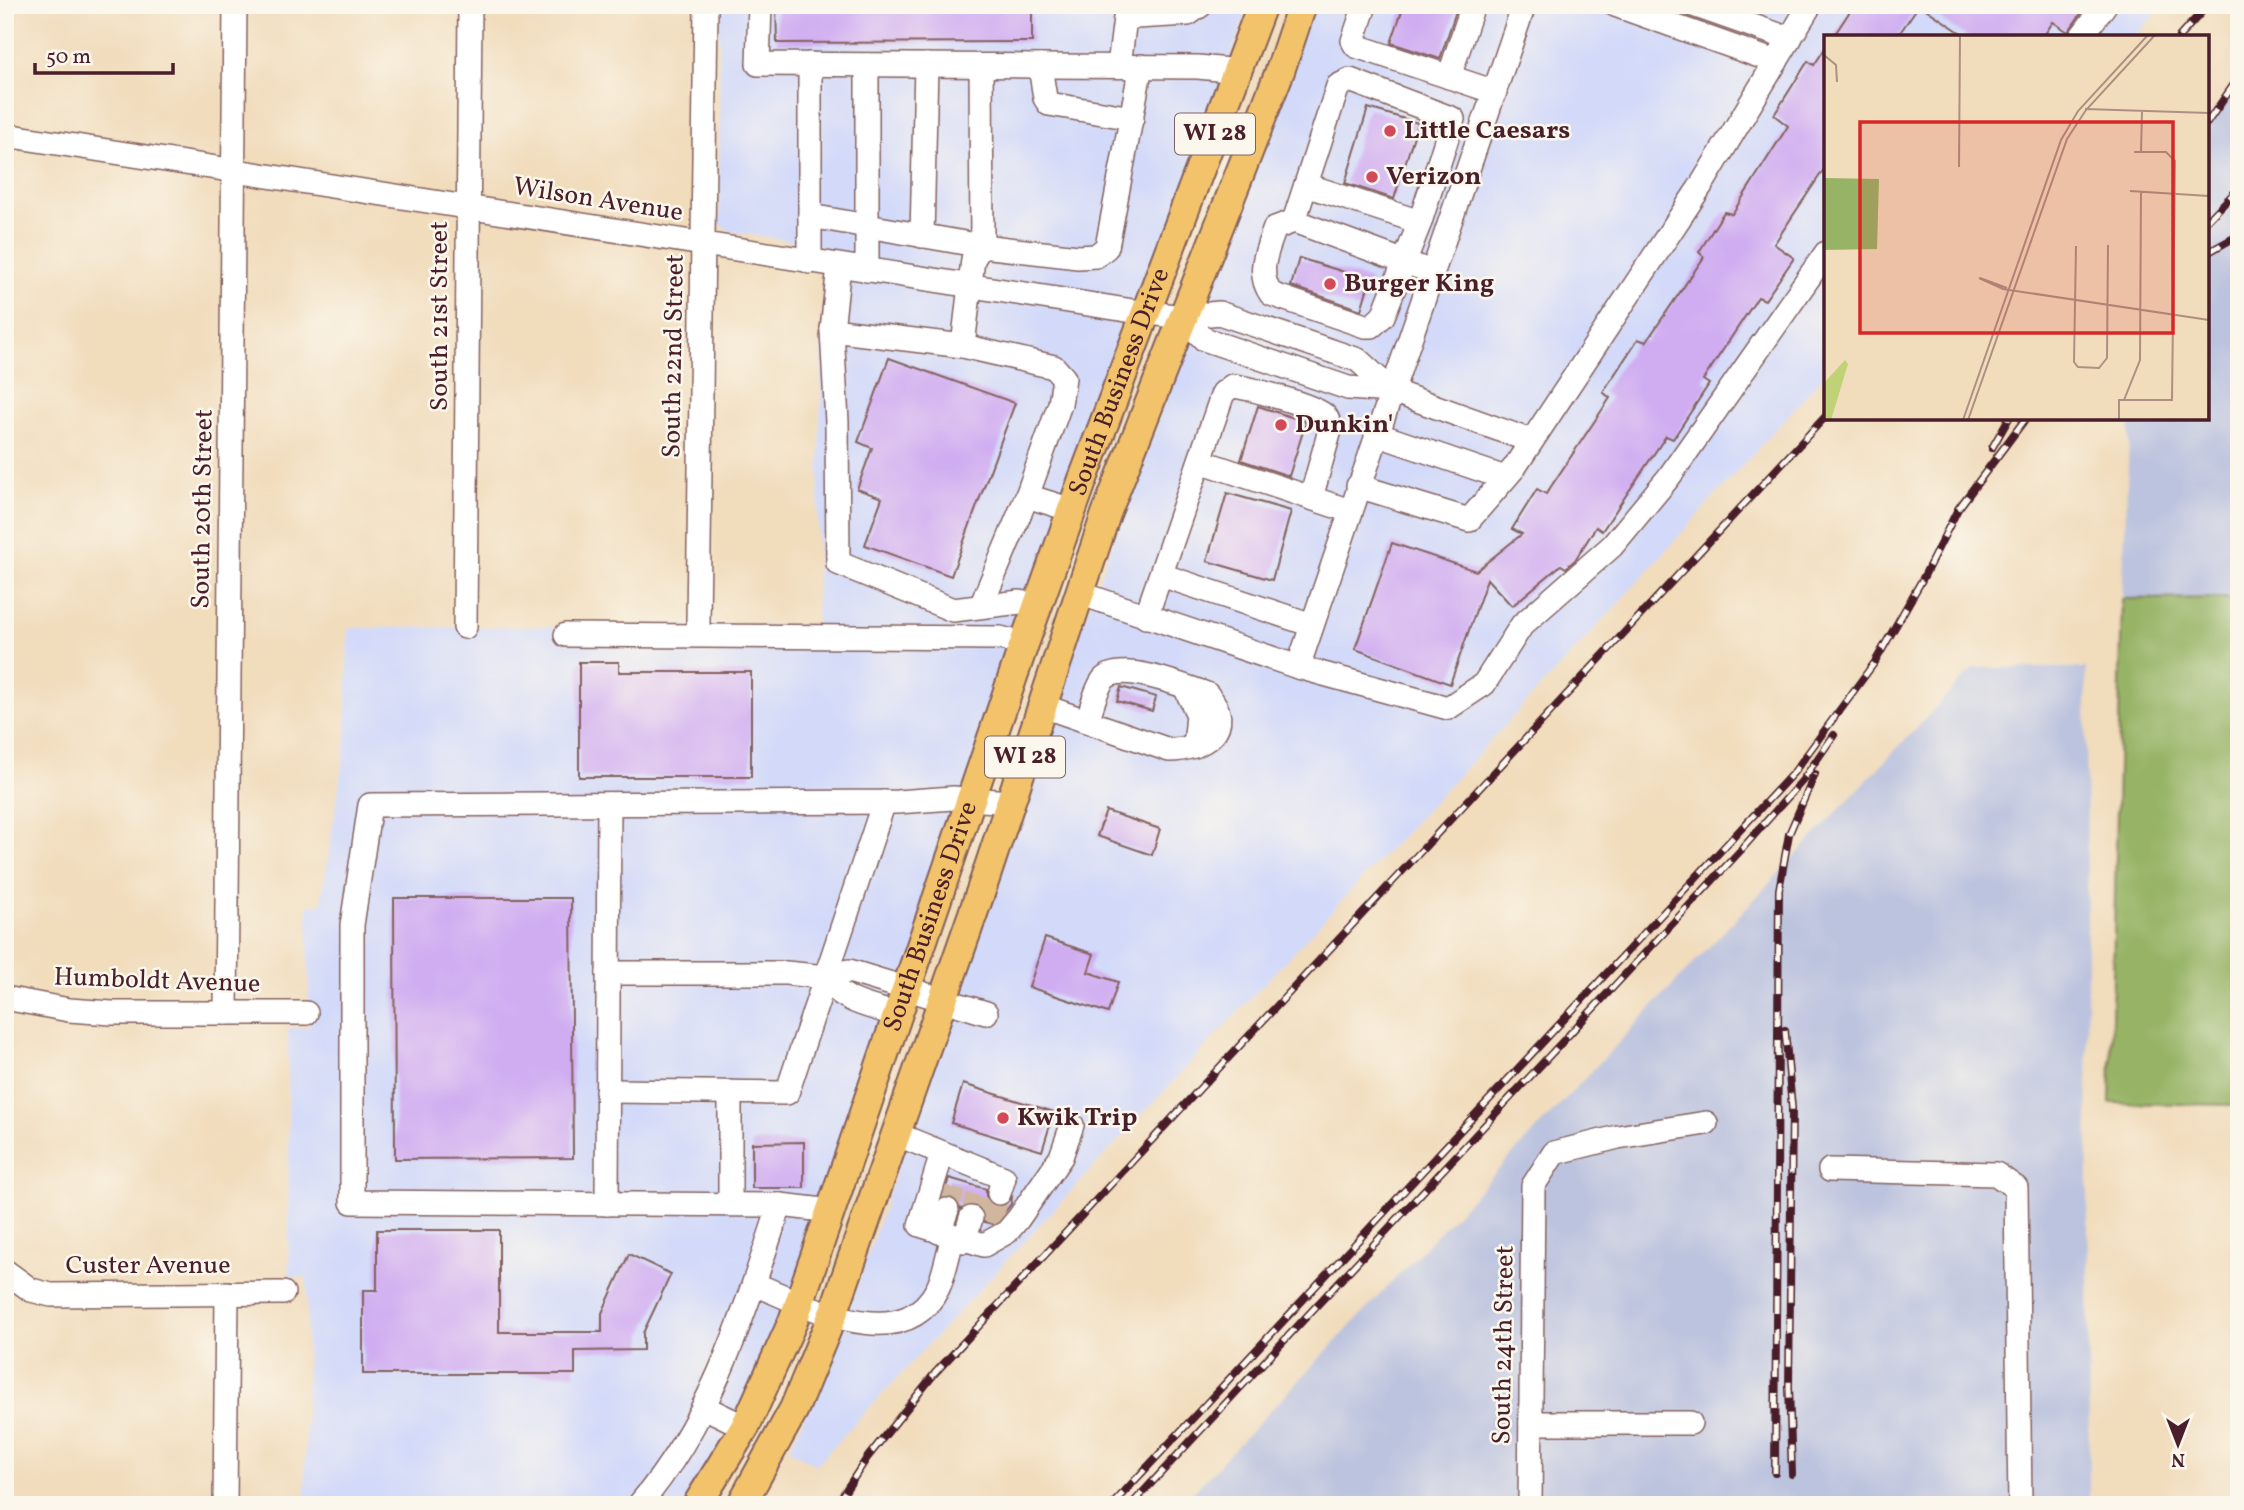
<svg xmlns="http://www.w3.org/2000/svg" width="2244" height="1510" viewBox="0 0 2244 1510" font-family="Vollkorn,serif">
<rect width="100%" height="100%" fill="#fbf7ec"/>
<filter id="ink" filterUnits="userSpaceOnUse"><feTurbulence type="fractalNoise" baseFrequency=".0143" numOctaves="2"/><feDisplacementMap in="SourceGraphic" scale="14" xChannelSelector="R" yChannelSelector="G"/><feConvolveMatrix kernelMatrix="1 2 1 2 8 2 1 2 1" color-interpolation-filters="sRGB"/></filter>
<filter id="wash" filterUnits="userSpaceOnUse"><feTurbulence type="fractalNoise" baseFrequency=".00686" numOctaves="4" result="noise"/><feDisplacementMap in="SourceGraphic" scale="28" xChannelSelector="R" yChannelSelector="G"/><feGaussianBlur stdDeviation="1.57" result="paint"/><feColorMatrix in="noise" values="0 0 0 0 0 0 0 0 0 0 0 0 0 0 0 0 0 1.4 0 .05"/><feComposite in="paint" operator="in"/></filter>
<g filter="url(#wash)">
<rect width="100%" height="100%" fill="#f1dcbc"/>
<g fill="#d2d9f9">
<path d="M719 5H1249L784 1324 688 1505H305L307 1277H289L288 1028 309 1027 308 905 321 904 346 741 348 628 816 625 824 246 729 231 720 224Z"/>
<path d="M1311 5H2164L2134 37H1826V373L1614 608 816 1465 789 1449 825 1374 859 1281 1064 675Z"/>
</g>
<g fill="#bcc3de">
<path d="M2239 83V597L2122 599 2130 418H2207V118Z"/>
<path d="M1973 668H2086L2089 1505H1181Z"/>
</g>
<path fill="#97b466" stroke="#706a48" stroke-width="2" d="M2239 598V1105L2110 1103 2122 599Z"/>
<g id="blocks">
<g fill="#d0adf1">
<path d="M776 5H1032V42L777 43Z"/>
<path d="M1404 5H1458L1440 59 1391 43Z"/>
<path d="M1854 5H1919L1897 37H1833Z"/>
<path d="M1920 5H2087L2068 32 2053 22 2043 37H1967Z"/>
<path d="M1826 47V166L1774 244 1794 258 1765 300 1758 297 1703 380 1709 384 1673 439 1666 436 1602 531 1596 527 1575 560 1566 568 1561 565 1512 606 1487 579 1450 684 1355 649 1392 543 1476 571 1522 534 1512 529 1537 489 1546 494 1610 398 1603 392 1638 339 1646 342 1704 257 1699 252 1724 212 1732 214 1788 126 1774 115 1808 61 1814 65Z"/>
<path d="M1368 108 1418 123 1394 199 1345 183Z"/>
<path d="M1299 258 1370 280 1361 310 1291 286Z"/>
<path d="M889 358 1015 403 951 576 865 545 882 498 857 489 872 448 858 442Z"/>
<path d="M1258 406 1306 422 1289 476 1241 460Z"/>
<path d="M1227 493 1291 511 1272 580 1207 561Z"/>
<path d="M579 662H619V672H751V777H579Z"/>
<path d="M1121 687 1156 697 1152 711 1117 701Z"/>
<path d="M1106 811 1160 829 1152 855 1097 836Z"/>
<path d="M394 898H571L573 1158 395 1159Z"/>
<path d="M1045 938 1094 954 1088 972 1118 982 1108 1013 1029 987Z"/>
<path d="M963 1084 1054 1112 1042 1151 951 1123Z"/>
<path d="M804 1142V1188H752V1143Z"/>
<path d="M949 1178 986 1189V1196L994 1206H1002L1012 1197 1011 1204 998 1221 992 1224 984 1222V1214L976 1205 961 1209 952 1197H943Z"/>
<path d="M377 1230H499V1332H602V1313L629 1254 671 1274 643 1333V1350L575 1351V1374H363V1290H377Z"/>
</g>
</g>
</g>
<g filter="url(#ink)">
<use href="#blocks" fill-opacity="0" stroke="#84615e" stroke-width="2"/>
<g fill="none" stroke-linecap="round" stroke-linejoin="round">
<g stroke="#d0b69f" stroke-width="23" stroke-dasharray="23 11" stroke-linecap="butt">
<path d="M947 1210 957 1180"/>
<path d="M971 1218 981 1188"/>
<path d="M990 1223 999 1193"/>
</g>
<g stroke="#84615e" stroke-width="26">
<g id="minor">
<path d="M760 5 758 64 1198 67 1239 71"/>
<path d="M1125 5 1126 10 1136 17 1188 14 1201 5"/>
<path d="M1365 5 1353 41 1356 46 1495 92"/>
<path d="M1615 5 1776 62"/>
<path d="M1693 5 1790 39"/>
<path d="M2081 37 2105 5"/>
<path d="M810 64V262"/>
<path d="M1040 66 1045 98 1049 104 1132 118"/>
<path d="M1119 66 1126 10"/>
<path d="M1449 77 1473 5"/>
<path d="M5 135 1133 311 1183 317 1219 313 1358 360 1392 391"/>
<path d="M1306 185 1420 222"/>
<path d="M810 216 982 246 981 66"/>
<path d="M1294 221 1338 86 1350 80 1453 119 1420 222 1383 316 1372 326H1365L1271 294C1256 273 1267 250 1275 228L1294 221 1432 272"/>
<path d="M922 236 926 65"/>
<path d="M839 266 832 330 837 422 838 563 953 610 1020 602 1038 605"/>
<path d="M867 270V65"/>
<path d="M1183 317 1204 339 1348 388 1392 391 1531 441"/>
<path d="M832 330 963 346 973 259 982 246 1078 257 1096 256 1107 247 1141 66"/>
<path d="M963 346 1054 367 1064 378 1060 404 1027 496 1072 510"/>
<path d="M1376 434 1505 478"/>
<path d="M1200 461 1350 511"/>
<path d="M1358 486 1469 520 1514 468 1702 184 1810 5"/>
<path d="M1161 575 1312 625"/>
<path d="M1079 593 1298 667 1524 5"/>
<path d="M982 604 1027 496"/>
<path d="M1146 617 1223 393 1232 386C1248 387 1314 406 1324 415 1329 419 1329 425 1330 430L1311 498"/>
<path d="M698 624 706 5"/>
<path d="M465 627 470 5"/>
<path d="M566 635 1000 638 1024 644"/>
<path d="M1298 667 1448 708 1484 684 1522 625 1612 546 1669 477 1826 253"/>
<path d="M1185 687 1198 715 1195 746"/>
<path d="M1043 706 1169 750C1202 750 1238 728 1207 694 1186 687 1120 660 1103 680 1095 691 1092 708 1087 721"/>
<path d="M608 973H786L826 977 849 971 986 1013"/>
<path d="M826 977C841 1003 871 1006 898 1015"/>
<path d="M5 998 69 1010 112 1013H306"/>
<path d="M226 1013 235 5"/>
<path d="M607 1091 787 1093 884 802"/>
<path d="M730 1092V1204"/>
<path d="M896 1134 1004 1178 999 1193"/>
<path d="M942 1154 920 1225 984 1245 1007 1232 1018 1219 1061 1157 1072 1125"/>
<path d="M1830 1170 1996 1174 2016 1188 2020 1505"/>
<path d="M607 1204 609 804"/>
<path d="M832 1211 780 1205 352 1202V925L370 805 897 802 953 798 1011 802"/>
<path d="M939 1232 947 1210"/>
<path d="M964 1241 971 1218"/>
<path d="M5 1271 31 1290 51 1295 283 1293"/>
<path d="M754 1284C805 1304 902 1359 938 1288 945 1273 948 1253 953 1237"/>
<path d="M704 1407 745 1427"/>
<path d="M1531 1423H1690"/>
<path d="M225 1505 227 1293"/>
<path d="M639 1505C712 1420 745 1310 780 1205"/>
<path d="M1530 1505 1533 1186 1554 1153 1618 1137 1706 1123"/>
</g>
</g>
<g stroke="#84615e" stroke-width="32">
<g id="major">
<path id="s1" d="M697 1505 745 1427 793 1321 1024 644 1083 479 1262 5"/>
<path d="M741 1505 794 1409 833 1314 985 879 1106 514 1280 71 1302 5"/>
</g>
</g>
<use href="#minor" stroke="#fff" stroke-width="23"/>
<use href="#major" stroke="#f2c36a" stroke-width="28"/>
<g stroke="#4a1f2b" stroke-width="8">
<g id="rail">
<path d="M2179 37 2208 5"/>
<path d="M2207 123 2239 77"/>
<path d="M2207 221 2239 188"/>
<path d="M2207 253 2239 235"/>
<path d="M1992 448 2009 418"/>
<path d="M1785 1030 1792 1108 1789 1387 1792 1474"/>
<path d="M1775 1473 1779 890 1789 834 1815 774"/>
<path d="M836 1505 867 1458 935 1373 1826 416"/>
<path d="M1112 1505 1794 772 1875 662 1922 580 1958 509 2026 418"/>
<path d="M1131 1505 1740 851 1802 781 1834 735"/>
</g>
</g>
<use href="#rail" stroke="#fbf7ec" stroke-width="5" stroke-dasharray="16" stroke-linecap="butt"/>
</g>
</g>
<g fill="#d1495b" stroke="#fbf7ec" stroke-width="2.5">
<circle cx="1390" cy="131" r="7"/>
<circle cx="1372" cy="177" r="7"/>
<circle cx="1330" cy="284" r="7"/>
<circle cx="1281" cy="425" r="7"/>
<circle cx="1003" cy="1118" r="7"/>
</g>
<g text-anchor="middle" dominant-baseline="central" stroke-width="5" stroke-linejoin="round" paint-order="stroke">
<g fill="#fbf7ec" stroke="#7f6065" stroke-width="2">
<rect x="1175" y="113.5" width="80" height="41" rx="5"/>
<rect x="985" y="736.5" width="80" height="41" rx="5"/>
</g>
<g font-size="24" font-weight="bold" fill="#4a1f2b">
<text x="1215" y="134">WI 28</text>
<text x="1025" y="757">WI 28</text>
</g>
<g font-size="26" font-weight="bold" fill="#4a1f2b" stroke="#fbf7ec" text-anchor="start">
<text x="1404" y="131">Little Caesars</text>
<text x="1386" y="177">Verizon</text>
<text x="1344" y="284">Burger King</text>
<text x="1295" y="425">Dunkin'</text>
<text x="1017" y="1118">Kwik Trip</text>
</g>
<g font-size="26" fill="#4a1f2b" stroke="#fbf7ec">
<text transform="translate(598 200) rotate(9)">Wilson Avenue</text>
<text transform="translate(440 316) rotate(-90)">South 21st Street</text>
<text transform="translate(674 356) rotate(-89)">South 22nd Street</text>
<text stroke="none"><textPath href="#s1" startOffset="1202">South Business Drive</textPath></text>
<text transform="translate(203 509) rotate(-89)">South 20th Street</text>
<text stroke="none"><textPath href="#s1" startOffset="635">South Business Drive</textPath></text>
<text transform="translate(157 981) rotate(2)">Humboldt Avenue</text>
<text x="148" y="1266">Custer Avenue</text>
<text transform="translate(1504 1345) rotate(-89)">South 24th Street</text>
</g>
</g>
<g transform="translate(1824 35)">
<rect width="385" height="385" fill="#f1dcbc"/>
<path d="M21 325 24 329 7 385H0V348Z" fill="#bfd275"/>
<path d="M0 143 55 144 53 214 0 215Z" fill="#97b466"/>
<path fill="none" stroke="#ae9082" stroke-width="2" d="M0 20 12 30 13 47M261 74 385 78M317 117 318 77M135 132 136 0M306 156 385 161M252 211 250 327 254 332 275 333 283 323 284 210M155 243 179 254 385 285M156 243 183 253M300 365H348L351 126 342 117H310M139 385 237 105 254 76 324 0M144 385 243 104 262 75 331 0M295 385V365H300L316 325 317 157M384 385 385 297"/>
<path fill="#d62828" fill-opacity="0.15" stroke="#d62828" stroke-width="3.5" d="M36 87H349V298H36Z"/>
<rect width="385" height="385" fill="none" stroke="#4a1f2b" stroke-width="3.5"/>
</g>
<rect width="2244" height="1510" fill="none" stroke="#fbf7ec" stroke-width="28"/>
<g transform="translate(2178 1444) rotate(180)" stroke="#fbf7ec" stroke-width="5" paint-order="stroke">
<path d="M0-5L12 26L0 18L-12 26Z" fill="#4a1f2b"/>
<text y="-10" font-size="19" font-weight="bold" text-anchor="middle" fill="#4a1f2b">N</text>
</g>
<path d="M35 63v10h138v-10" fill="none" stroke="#4a1f2b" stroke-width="3.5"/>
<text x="46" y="63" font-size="21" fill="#4a1f2b" stroke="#fbf7ec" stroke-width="5" paint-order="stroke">50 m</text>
</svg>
